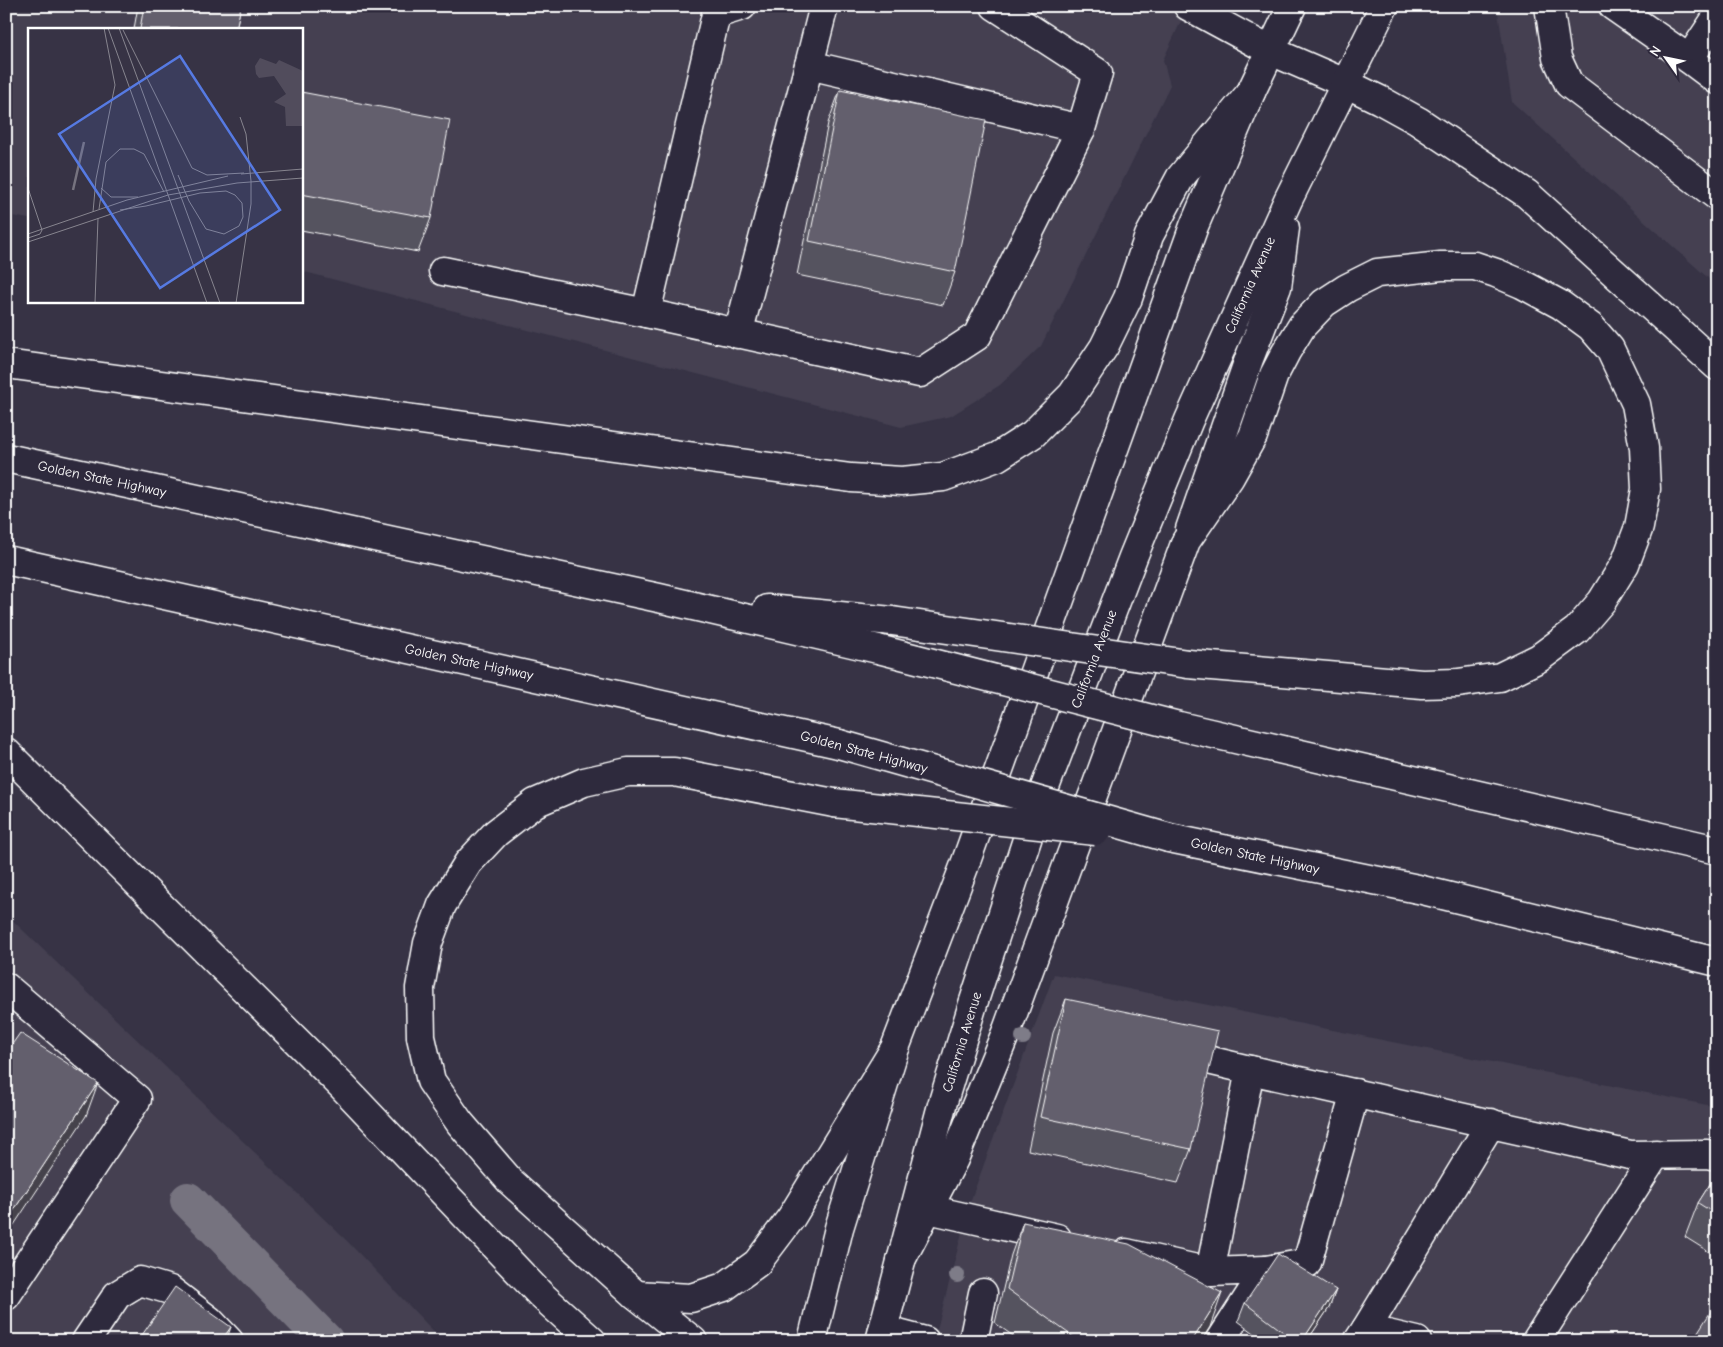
<svg xmlns="http://www.w3.org/2000/svg" width="1723" height="1347" viewBox="0 0 1723 1347" font-family="'Comic Neue',sans-serif">
<rect width="100%" height="100%" fill="#373345"/>
<filter id="ink" filterUnits="userSpaceOnUse"><feTurbulence type="fractalNoise" baseFrequency=".02" numOctaves="2"/><feDisplacementMap in="SourceGraphic" scale="10" xChannelSelector="R" yChannelSelector="G"/><feConvolveMatrix kernelMatrix="1 2 1 2 8 2 1 2 1" color-interpolation-filters="sRGB"/></filter>
<g filter="url(#ink)">
<g fill="#444051">
<path d="M6 6H1188L1163 60 1170 85 1041 346 1000 385 951 416 901 427 301 271V29H29V219L6 215Z"/>
<path d="M1497 6H1717V286L1512 102Z"/>
<path d="M6 914 347 1241 443 1341H6Z"/>
<path d="M1054 974 1717 1107V1341H934L969 1205Z"/>
</g>
<g fill="none" stroke-linecap="round" stroke-linejoin="round">
<path stroke="#76737f" stroke-width="36" d="M188 1200 326 1341"/>
<g stroke="#fff" stroke-width="31">
<g id="minor">
<path d="M718 6 646 313 920 373 977 336 1081 129 1098 73 995 6"/>
<path d="M824 6 809 65 1081 129"/>
<path d="M1188 6 1271 51 1345 83"/>
<path d="M1549 6 1557 58 1569 84 1717 196"/>
<path d="M1613 6 1689 59 1717 17"/>
<path d="M716 14 742 6"/>
<path d="M1689 59 1717 80"/>
<path d="M443 271 646 313"/>
<path d="M738 334 809 65"/>
<path d="M6 987 137 1099 6 1296"/>
<path d="M1174 1052 1250 1070 1210 1272"/>
<path d="M1250 1070 1630 1155 1707 1154 1717 1156"/>
<path d="M928 1209 1057 1238"/>
<path d="M1126 1253 1210 1272 1266 1270 1220 1341"/>
<path d="M1266 1270 1307 1263 1355 1093"/>
<path d="M1366 1329 1491 1123"/>
<path d="M883 1330 925 1341"/>
<path d="M86 1341 117 1295 140 1281 170 1290 209 1320 229 1341"/>
<path d="M973 1341 983 1293"/>
<path d="M1358 1341 1366 1329 1417 1341"/>
<path d="M1536 1341 1656 1154"/>
</g>
</g>
<g stroke="#fff" stroke-width="31">
<g id="major">
<path d="M1190 529 1249 359 1277 287 1285 228"/>
<path d="M812 1341 839 1228 895 1048 964 867 1194 226 1251 92 1292 6"/>
<path d="M880 1341 942 1105 973 1004 1039 803 1133 557 1189 420 1288 200 1384 6"/>
</g>
</g>
<g stroke="#fff" stroke-width="31">
<g id="highway">
<path d="M1345 83 1380 100 1418 121 1527 194 1717 366"/>
<path d="M6 364 851 478 902 481 943 477 997 457 1033 434 1072 395 1104 347 1128 298 1149 236 1180 178 1251 92"/>
<path d="M6 458 659 598 878 649"/>
<path d="M6 560 839 744"/>
<path d="M767 609 892 621"/>
<path d="M1179 726 1717 850"/>
<path d="M6 752 343 1087 540 1294 592 1341"/>
<path d="M1169 838 1418 889 1717 962"/>
<path d="M901 1260 954 1159 1007 1030 1186 541 1230 477 1253 436 1274 375 1286 352 1302 326 1324 303 1347 288 1377 273 1441 266H1475L1496 273 1522 284 1561 305 1591 327 1610 349 1636 404 1644 448 1646 489 1639 527 1625 564 1602 601 1577 630 1539 658 1500 677 1458 683 1422 684 1188 664"/>
<path d="M636 1295 691 1298 724 1287 757 1263 791 1218 895 1048"/>
<path d="M693 1341 636 1295 511 1182 460 1123 431 1081 421 1037 420 988 428 943 442 905 468 863 496 833 535 803 584 782 628 772H674L834 803"/>
</g>
</g>
<use href="#minor" stroke="#2f2a3d" stroke-width="28"/>
<use href="#major" stroke="#2f2a3d" stroke-width="28"/>
<use href="#highway" stroke="#2f2a3d" stroke-width="28"/>
<g stroke="#fff" stroke-width="31" stroke-linecap="butt">
<g id="highway-bridge">
<path d="M892 621 1188 664"/>
<path d="M878 649 1179 726"/>
<path d="M839 744 1169 838"/>
<path d="M834 803 1096 831"/>
</g>
</g>
<use href="#highway-bridge" stroke="#2f2a3d" stroke-width="28"/>
</g>
<g fill="#7e7c88">
<circle cx="1023" cy="1037" r="8"/>
<circle cx="957" cy="1275" r="8"/>
</g>
<g fill="#55525e" stroke="#fff">
<path d="M138 6H241L236 29H134Z"/>
<path d="M840 90 955 272 943 305 797 275 828 123Z"/>
<path d="M301 92 431 218 418 252 301 230Z"/>
<path d="M1066 999 1191 1149 1178 1183 1028 1150 1053 1033Z"/>
<path d="M1717 1173V1257L1685 1237 1698 1203Z"/>
<path d="M1023 1222 1210 1327 1201 1341H1020L995 1323 1011 1255Z"/>
<path d="M1336 1290 1329 1308 1307 1341H1265L1238 1321 1245 1303Z"/>
</g>
<g fill="#45424c" stroke="#fff">
<path d="M98 1083 86 1116 6 1237V1222Z"/>
<path d="M1336 1290 1329 1308 1307 1341H1302Z"/>
<path d="M1222 1293 1210 1327 1201 1341H1192Z"/>
<path d="M231 1327 226 1341H221Z"/>
</g>
<g fill="#635f6d" stroke="#fff">
<path d="M144 6H241L236 29H140Z"/>
<path d="M840 90 986 120 955 272 809 241Z"/>
<path d="M301 92 450 120 431 218 301 194Z"/>
<path d="M1066 999 1218 1031 1191 1149 1040 1117Z"/>
<path d="M20 1033 98 1083 6 1222V1053Z"/>
<path d="M1717 1173V1215L1698 1203Z"/>
<path d="M1023 1222 1129 1244 1222 1293 1192 1341H1079L1007 1289Z"/>
<path d="M1278 1254 1336 1290 1302 1341H1295L1245 1303Z"/>
<path d="M175 1287 231 1327 221 1341H138Z"/>
<path d="M1717 1302V1341H1692Z"/>
</g>
</g>
<g text-anchor="middle" dominant-baseline="central" stroke-width="4" stroke-linejoin="round" paint-order="stroke">
<g font-size="14" fill="#fff" stroke="#2f2a3d">
<text transform="translate(1250 285) rotate(-66)">California Avenue</text>
<text transform="translate(102 479) rotate(12)">Golden State Highway</text>
<text transform="translate(1094 659) rotate(-69)">California Avenue</text>
<text transform="translate(469 662) rotate(12)">Golden State Highway</text>
<text transform="translate(864 752) rotate(15)">Golden State Highway</text>
<text transform="translate(1255 856) rotate(12)">Golden State Highway</text>
<text transform="translate(962 1042) rotate(-73)">California Avenue</text>
</g>
</g>
<g transform="translate(28 28)">
<rect width="275" height="275" fill="#373345"/>
<path d="M232 30 248 36 251 32 275 43V98H258L257 79 246 74 258 66 246 48 231 50 228 46 227 38Z" fill="#514c5c"/>
<path fill="none" stroke="#76737f" stroke-width="2.5" d="M45 162 56 114"/>
<path fill="none" stroke="#87858f" stroke-width="1" d="M80 0 179 275M91 0 192 275M95 2 164 140 179 147 216 145M212 89 218 106 223 153M213 146 275 141M0 160 14 202M73 160 83 169H110M71 181 78 134 92 121H106L116 126 136 164M92 182 118 178 172 165 198 163 207 167 214 175 215 189 211 198 196 206 178 201 161 173 150 147M65 184 68 151 87 57 76 0M0 206 99 172 200 148M0 210 12 206 14 202M0 214 140 167 209 155 275 150M67 275 70 190M208 275 223 176V153"/>
<path fill="#567ae2" fill-opacity="0.15" stroke="#567ae2" stroke-width="2.5" d="M152 28 252 182 132 260 31 106Z"/>
<rect width="275" height="275" fill="none" stroke="#fff" stroke-width="2.5"/>
</g>
<rect width="1723" height="1347" fill="none" stroke="#2f2a3d" stroke-width="25"/>
<rect x="12" y="12" width="1698" height="1322" fill="none" stroke="#fff" stroke-width="2" filter="url(#ink)"/>
<g transform="translate(1666 58) rotate(303)" stroke="#2f2a3d" stroke-width="4" paint-order="stroke">
<path d="M0-4L9 19L0 12L-9 19Z" fill="#ffffff"/>
<text y="-8" font-size="14" font-weight="bold" text-anchor="middle" fill="#ffffff">N</text>
</g>
</svg>
